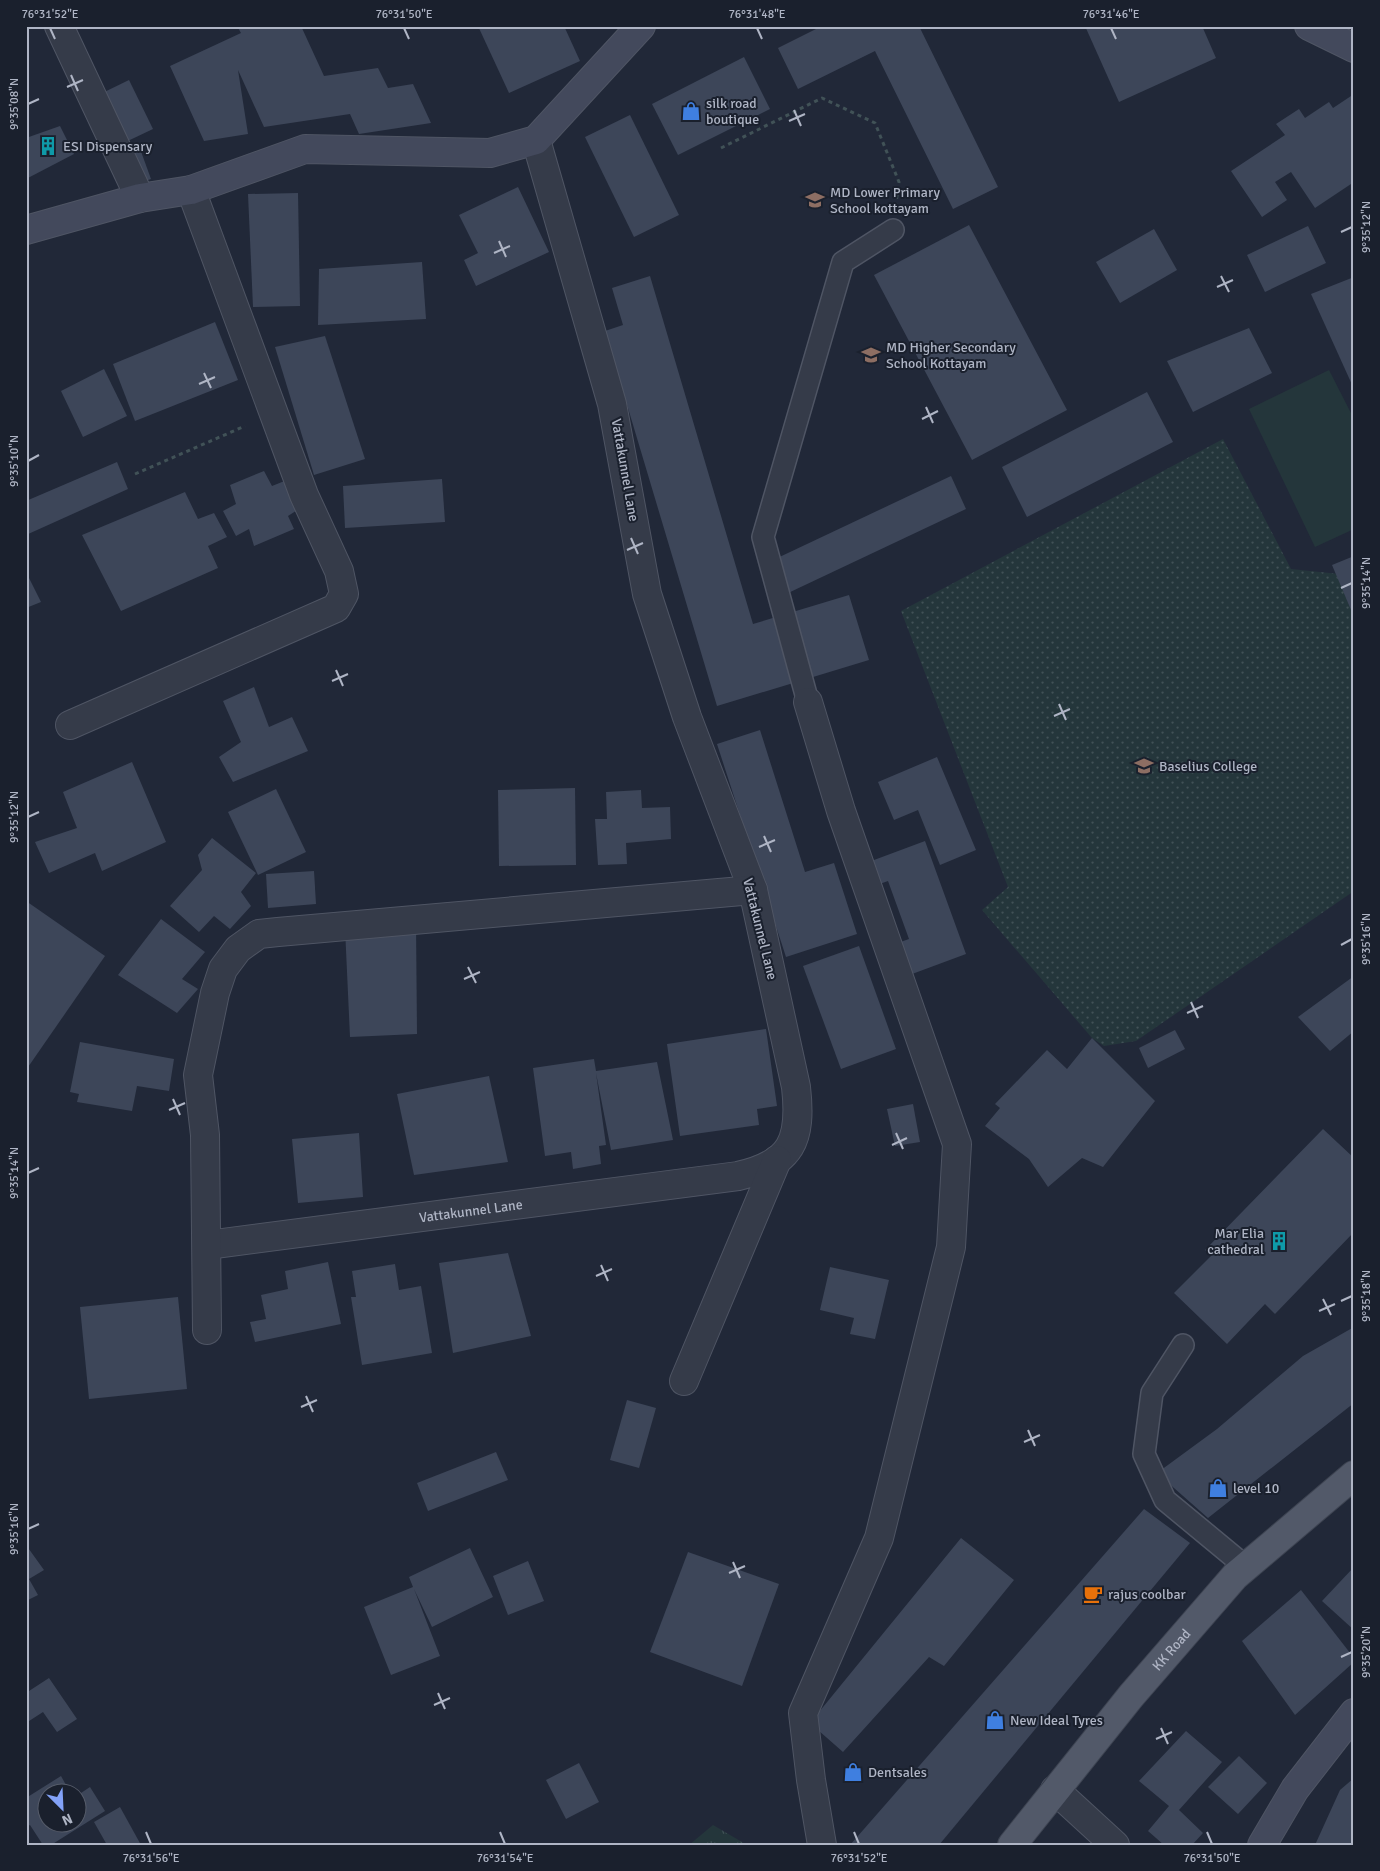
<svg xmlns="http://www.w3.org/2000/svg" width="1380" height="1871" viewBox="0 0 1380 1871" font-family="Signika,sans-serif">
<defs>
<pattern id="grass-tufts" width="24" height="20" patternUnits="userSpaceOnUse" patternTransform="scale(1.25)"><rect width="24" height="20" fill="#24363b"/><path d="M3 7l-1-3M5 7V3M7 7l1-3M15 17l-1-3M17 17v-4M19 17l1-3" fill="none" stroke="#415156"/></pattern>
<pattern id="park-dots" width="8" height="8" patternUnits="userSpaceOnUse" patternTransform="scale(1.25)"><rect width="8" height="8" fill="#24363b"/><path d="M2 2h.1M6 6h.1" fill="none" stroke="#415156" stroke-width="1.8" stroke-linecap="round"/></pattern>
</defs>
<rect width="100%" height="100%" fill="#212838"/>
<path fill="url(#grass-tufts)" d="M713 1825 747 1845H689Z"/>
<path fill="url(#park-dots)" d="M1223 439 1291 569 1339 574 1354 612V891L1136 1041 1104 1046 1092 1038 982 910 1008 887 901 611Z"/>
<path fill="#24363b" d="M1329 370 1354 419V529L1315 547 1249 409Z"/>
<g fill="#3d4659">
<path d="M237 26H301L324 76 378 68 388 88 413 84 431 123 359 134 350 114 264 127 238 70 248 134 204 141 170 66 241 33Z"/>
<path d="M478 26H564L580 61 509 93Z"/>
<path d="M822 26H919L998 187 953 209 875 51 798 89 778 48Z"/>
<path d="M1085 26H1202L1216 58 1119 102Z"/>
<path d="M744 57 770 109 678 155 652 104Z"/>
<path d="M129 80 153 129 113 148 90 99Z"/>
<path d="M1354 94V182L1315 208 1291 172 1275 182 1287 200 1262 217 1231 171 1285 135 1276 124 1299 109 1305 118 1329 102 1333 108Z"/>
<path d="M630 115 679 215 634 237 585 137Z"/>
<path d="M60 126 74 154 26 179V138Z"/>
<path d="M139 146 151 179 125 188 113 156Z"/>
<path d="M518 187 549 252 476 286 464 260 478 253 459 215Z"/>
<path d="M298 193 300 306 253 307 248 194Z"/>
<path d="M969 225 1067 410 972 460 874 275Z"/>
<path d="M1308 226 1326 263 1265 292 1247 255Z"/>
<path d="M1154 229 1177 270 1120 303 1096 262Z"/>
<path d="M422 262 426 319 318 325 319 269Z"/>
<path d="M650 276 753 624 849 595 869 660 717 706 605 331 623 325 612 288Z"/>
<path d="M1354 277V389L1311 294Z"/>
<path d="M215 322 238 380 135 421 113 364Z"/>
<path d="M1249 328 1272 373 1193 412 1167 361Z"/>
<path d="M325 336 365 459 314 475 275 347Z"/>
<path d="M104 369 127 416 83 437 61 391Z"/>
<path d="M1147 392 1173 442 1027 517 1002 467Z"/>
<path d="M117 462 128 489 26 535V501Z"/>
<path d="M264 471 272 486 287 480 302 507 288 516 294 529 254 546 249 529 236 536 223 511 236 504 230 485Z"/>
<path d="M951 476 966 509 786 594 771 561Z"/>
<path d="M442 479 445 522 345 528 343 486Z"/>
<path d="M185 492 198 519 214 513 227 537 208 546 218 568 121 611 82 535Z"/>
<path d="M1354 556V617L1332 565Z"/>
<path d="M26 572 41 602 26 608Z"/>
<path d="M254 687 269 727 292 717 308 751 233 782 219 757 241 742 223 701Z"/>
<path d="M760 730 805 872 834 863 857 934 786 957 717 744Z"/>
<path d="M937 757 976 850 940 865 918 810 894 820 878 782Z"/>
<path d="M132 762 166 842 102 871 95 853 49 873 35 842 77 828 63 792Z"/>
<path d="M575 788 576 865 499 866 498 790Z"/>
<path d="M276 789 306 852 258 875 228 812Z"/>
<path d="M641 790 642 808 670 807 671 839 626 843 627 864 598 865 595 819H607L606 792Z"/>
<path d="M212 838 256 873 241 892 251 906 230 929 214 916 199 932 170 906 202 870 198 855Z"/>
<path d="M925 841 966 954 904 977 892 945 909 939 888 881 874 886 866 863Z"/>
<path d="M314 871 316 904 268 908 266 874Z"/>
<path d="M26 901 105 956 26 1070Z"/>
<path d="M161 919 205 952 182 979 198 989 177 1013 118 975Z"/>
<path d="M416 923 417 1034 350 1037 345 928Z"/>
<path d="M859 946 896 1049 841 1069 803 966Z"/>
<path d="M1354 976V1031L1330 1051 1298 1017Z"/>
<path d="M766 1029 777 1106 757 1109 759 1125 680 1136 667 1044Z"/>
<path d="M1175 1030 1185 1049 1148 1068 1139 1048Z"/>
<path d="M1092 1038 1155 1101 1103 1167 1082 1158 1048 1187 1029 1159 985 1126 1000 1108 995 1104 1047 1050 1067 1069Z"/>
<path d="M80 1042 174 1059 169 1091 137 1086 132 1111 77 1102 79 1094 70 1092Z"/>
<path d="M594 1059 596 1071 657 1062 673 1140 611 1150 596 1073 606 1145 599 1146 601 1164 573 1169 571 1152 545 1156 533 1068Z"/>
<path d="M489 1076 508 1162 414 1175 397 1094Z"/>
<path d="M913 1104 920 1142 895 1146 887 1109Z"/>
<path d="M1323 1129 1354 1158V1232L1275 1314 1265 1304 1227 1344 1174 1293 1211 1256 1205 1250Z"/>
<path d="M359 1133 363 1197 298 1203 292 1139Z"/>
<path d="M508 1253 531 1336 453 1353 439 1263Z"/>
<path d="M328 1262 341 1324 255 1342 250 1322 266 1319 261 1295 288 1289 285 1271Z"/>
<path d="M395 1264 399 1290 421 1286 432 1353 362 1365 351 1297H356L352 1271Z"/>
<path d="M830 1267 889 1280 875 1339 850 1334 854 1318 820 1310Z"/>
<path d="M178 1297 187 1389 89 1399 80 1307Z"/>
<path d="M1354 1327V1403L1208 1518 1157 1473 1217 1429 1303 1356Z"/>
<path d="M627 1400 656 1408 639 1468 610 1460Z"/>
<path d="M496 1452 508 1480 428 1511 417 1483Z"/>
<path d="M1144 1509 1190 1543 939 1845H850Z"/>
<path d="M961 1538 1014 1580 944 1666 929 1657 843 1752 810 1723Z"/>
<path d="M26 1545 44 1570 29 1579 38 1595 26 1601Z"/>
<path d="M470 1548 493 1597 432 1627 414 1589 440 1656 391 1675 364 1607 413 1587 409 1577Z"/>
<path d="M688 1552 779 1584 742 1686 650 1652Z"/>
<path d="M528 1561 544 1601 508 1615 493 1576Z"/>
<path d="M1354 1567V1630L1322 1601Z"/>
<path d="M1301 1590 1354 1658V1662L1295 1715 1242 1641Z"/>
<path d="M49 1678 77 1719 57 1732 43 1712 26 1723V1686L29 1691Z"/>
<path d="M1186 1731 1222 1762 1179 1810 1203 1833 1192 1845H1164L1148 1831 1169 1806 1139 1781Z"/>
<path d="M1239 1756 1267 1783 1238 1814 1208 1787Z"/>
<path d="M579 1763 599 1802 566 1819 546 1780Z"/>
<path d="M61 1776 71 1794H48V1824H78V1795L90 1787 105 1811 51 1845H43L30 1825 26 1827V1798Z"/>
<path d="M1354 1778V1845H1315L1340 1790Z"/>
<path d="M120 1807 141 1845H107L94 1822Z"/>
</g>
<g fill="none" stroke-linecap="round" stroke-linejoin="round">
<g stroke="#4f5564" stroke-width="24">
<g id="service">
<path d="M808 702 763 537 843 262 893 230"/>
<path d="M1183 1345 1152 1393 1144 1454 1165 1500 1246 1567"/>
</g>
</g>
<g stroke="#4f5564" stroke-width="30">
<g id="minor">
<path d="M59 26 140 198"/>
<path d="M808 702 841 811 957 1144 951 1247 879 1538 803 1713 811 1780 822 1845"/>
<path d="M70 725 336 608 344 594 339 571 304 495 191 190"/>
<path id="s1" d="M207 1245 738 1176C792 1164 802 1140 796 1087L753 890 687 717 647 594 612 404 536 140"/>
<path d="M207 1330 205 1135 198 1075 215 993 223 969 238 949 259 934 278 932 753 890"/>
<path d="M684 1381 777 1160"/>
</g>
</g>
<g stroke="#4f5564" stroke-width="30">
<path id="tertiary" d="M1055 1790 1115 1845"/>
</g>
<g stroke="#4f5564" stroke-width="30">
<g id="secondary">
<path d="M1309 26 1354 48"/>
<path d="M26 230 140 198 191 190 305 149 490 153 536 140 641 26"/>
<path d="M1262 1845 1295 1789 1354 1713"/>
</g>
</g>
<g stroke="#3e4452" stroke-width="30">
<g id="primary">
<path id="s2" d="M1012 1845 1131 1696 1235 1576 1354 1475"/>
</g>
</g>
<g stroke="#415257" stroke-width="3" stroke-dasharray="4 4" stroke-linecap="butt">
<path d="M721 148 822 98 875 123 899 182 896 203"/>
<path d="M135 474 245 426"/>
</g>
<use href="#service" stroke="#353b49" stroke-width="21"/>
<use href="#minor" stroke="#353b49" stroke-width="28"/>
<use href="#tertiary" stroke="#353b49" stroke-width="28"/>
<use href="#secondary" stroke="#43495c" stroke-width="28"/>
<use href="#primary" stroke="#525969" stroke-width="28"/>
</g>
<path fill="none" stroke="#afb5c5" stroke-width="2" d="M50 28 55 39M404 28 409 39M757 28 762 39M1111 28 1116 39M71 75 78 91M67 87 83 80M28 104 39 99M794 110 801 126M789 121 805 114M1341 232 1352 227M499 241 506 257M494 253 510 246M1221 276 1229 292M1217 287 1233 280M204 373 211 388M199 384 215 377M926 407 933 423M922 419 938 411M28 461 39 455M631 538 638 554M627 550 643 543M1341 588 1352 583M336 670 343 686M332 681 348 674M1059 704 1066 720M1054 716 1070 709M28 817 39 812M764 836 771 852M759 847 775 840M1341 945 1352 939M468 967 476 983M464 979 480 972M1191 1002 1198 1018M1187 1013 1203 1006M173 1099 180 1115M169 1110 185 1103M896 1133 903 1149M892 1145 907 1138M28 1173 39 1168M601 1265 608 1281M596 1276 612 1269M1323 1299 1331 1315M1341 1301 1352 1296M1319 1311 1335 1304M306 1396 313 1412M301 1407 317 1400M1028 1430 1035 1446M1024 1442 1040 1435M28 1529 39 1524M733 1562 740 1578M729 1573 745 1566M1341 1657 1352 1652M438 1693 445 1709M434 1705 450 1698M1161 1728 1168 1744M1156 1739 1172 1732M146 1832 151 1844M500 1832 505 1844M854 1832 859 1844M1207 1832 1212 1844"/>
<defs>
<g id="shop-bare" transform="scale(1.5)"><path d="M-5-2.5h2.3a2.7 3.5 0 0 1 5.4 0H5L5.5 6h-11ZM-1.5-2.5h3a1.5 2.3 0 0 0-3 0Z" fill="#3f7fe0" stroke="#1a202d" stroke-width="2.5" paint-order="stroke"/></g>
<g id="building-bare" transform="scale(1.5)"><path d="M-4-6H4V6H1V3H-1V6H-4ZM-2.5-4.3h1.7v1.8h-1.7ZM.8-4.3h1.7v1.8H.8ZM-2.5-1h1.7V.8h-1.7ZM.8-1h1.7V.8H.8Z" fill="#0f9aa8" stroke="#1a202d" stroke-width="2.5" paint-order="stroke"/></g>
<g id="school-bare" transform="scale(1.5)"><path d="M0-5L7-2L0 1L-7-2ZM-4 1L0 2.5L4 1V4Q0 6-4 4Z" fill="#8d6e63" stroke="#1a202d" stroke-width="2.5" paint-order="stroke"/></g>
<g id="university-bare" transform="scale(1.5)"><path d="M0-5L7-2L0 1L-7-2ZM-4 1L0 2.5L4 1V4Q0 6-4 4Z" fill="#8d6e63" stroke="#1a202d" stroke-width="2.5" paint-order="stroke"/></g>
<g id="cafe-bare" transform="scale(1.5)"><path d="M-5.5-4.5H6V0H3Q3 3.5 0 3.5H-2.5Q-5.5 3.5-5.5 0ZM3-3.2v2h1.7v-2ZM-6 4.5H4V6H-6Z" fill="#e8710a" stroke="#1a202d" stroke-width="2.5" paint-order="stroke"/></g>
</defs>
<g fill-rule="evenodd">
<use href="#shop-bare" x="691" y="111"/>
<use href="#building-bare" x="48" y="146"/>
<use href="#school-bare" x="815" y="200"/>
<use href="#school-bare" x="871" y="355"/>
<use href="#university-bare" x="1144" y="766"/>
<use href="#building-bare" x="1279" y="1241"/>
<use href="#shop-bare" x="1218" y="1488"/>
<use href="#cafe-bare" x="1093" y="1594"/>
<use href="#shop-bare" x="995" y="1720"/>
<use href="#shop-bare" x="853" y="1772"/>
</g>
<g text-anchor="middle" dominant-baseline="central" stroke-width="4" stroke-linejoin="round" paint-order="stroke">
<g font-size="14" fill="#afb5c5" stroke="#1a202d" text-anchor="start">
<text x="706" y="103">silk road<tspan x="706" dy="16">boutique</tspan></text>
<text x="63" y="146">ESI Dispensary</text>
<text x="830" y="192">MD Lower Primary<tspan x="830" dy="16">School kottayam</tspan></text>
<text x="886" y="347">MD Higher Secondary<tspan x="886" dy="16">School Kottayam</tspan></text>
<text x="1159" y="766">Baselius College</text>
<text x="1264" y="1233" text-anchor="end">Mar Elia<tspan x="1264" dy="16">cathedral</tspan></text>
<text x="1233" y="1488">level 10</text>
<text x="1108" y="1594">rajus coolbar</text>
<text x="1010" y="1720">New Ideal Tyres</text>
<text x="868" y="1772">Dentsales</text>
</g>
<g font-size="14" fill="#afb5c5" stroke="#1a202d">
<text transform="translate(625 470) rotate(80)">Vattakunnel Lane</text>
<text transform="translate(760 929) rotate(76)">Vattakunnel Lane</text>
<text stroke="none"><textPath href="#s1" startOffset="266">Vattakunnel Lane</textPath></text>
<text stroke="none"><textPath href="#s2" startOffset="252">KK Road</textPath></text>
</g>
</g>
<rect width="1380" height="1871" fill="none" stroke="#1a202d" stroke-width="55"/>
<g transform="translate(62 1808) rotate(156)"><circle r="24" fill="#1a202d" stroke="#565c6a"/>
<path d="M0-4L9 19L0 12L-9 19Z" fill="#83a2f7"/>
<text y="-8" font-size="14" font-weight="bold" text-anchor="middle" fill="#afb5c5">N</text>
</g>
<rect x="28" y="28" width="1324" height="1816" fill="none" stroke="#afb5c5" stroke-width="2"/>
<g font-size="12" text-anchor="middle" fill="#afb5c5">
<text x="50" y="18">76°31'52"E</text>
<text x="404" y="18">76°31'50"E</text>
<text x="757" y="18">76°31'48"E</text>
<text x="1111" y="18">76°31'46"E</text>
<text transform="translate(14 104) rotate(-90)" y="4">9°35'08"N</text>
<text transform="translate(1366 227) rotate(-90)" y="4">9°35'12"N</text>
<text transform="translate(14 461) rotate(-90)" y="4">9°35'10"N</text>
<text transform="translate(1366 583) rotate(-90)" y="4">9°35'14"N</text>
<text transform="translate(14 817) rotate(-90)" y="4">9°35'12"N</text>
<text transform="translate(1366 939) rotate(-90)" y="4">9°35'16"N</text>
<text transform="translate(14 1173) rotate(-90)" y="4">9°35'14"N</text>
<text transform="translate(1366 1296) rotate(-90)" y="4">9°35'18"N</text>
<text transform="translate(14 1529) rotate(-90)" y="4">9°35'16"N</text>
<text transform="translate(1366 1652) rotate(-90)" y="4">9°35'20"N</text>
<text x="151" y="1862">76°31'56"E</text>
<text x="505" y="1862">76°31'54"E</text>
<text x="859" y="1862">76°31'52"E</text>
<text x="1212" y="1862">76°31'50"E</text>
</g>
</svg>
